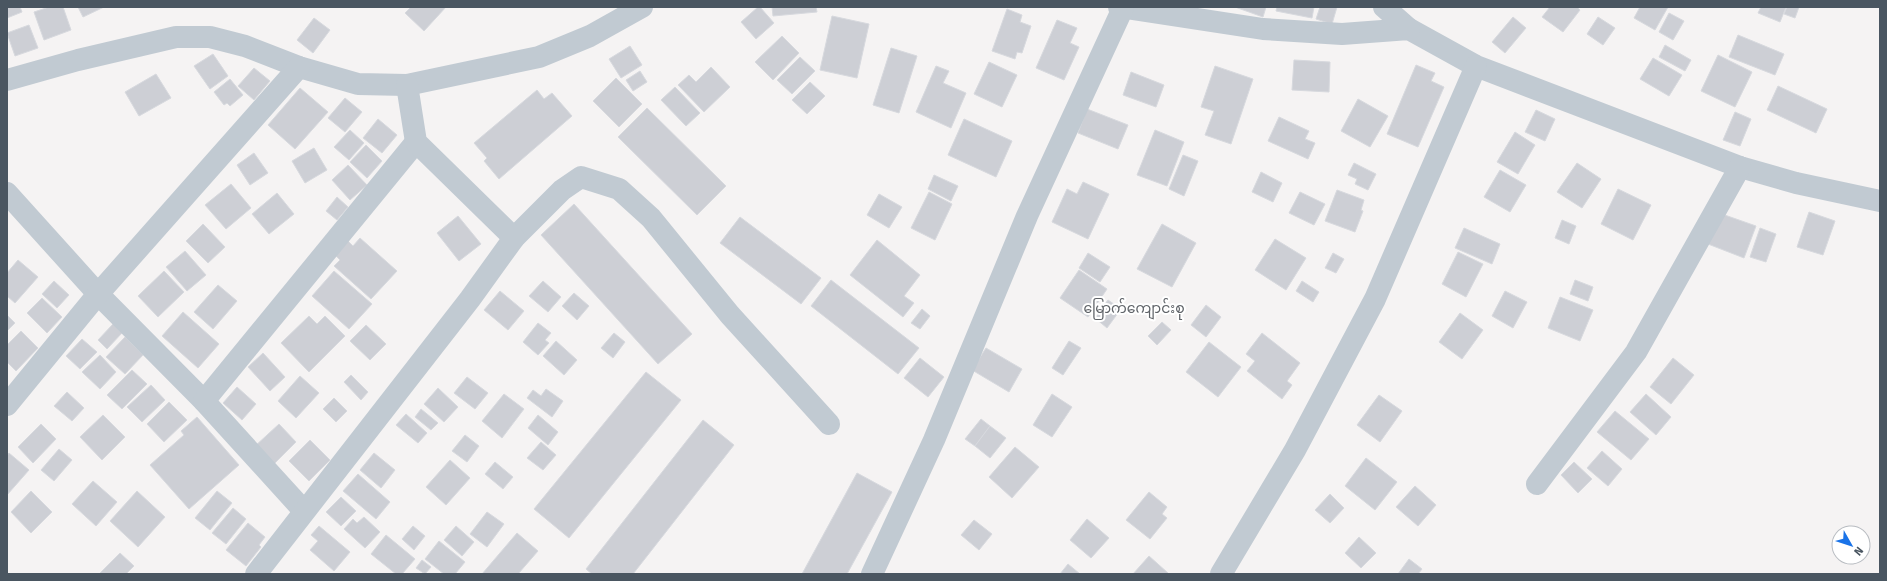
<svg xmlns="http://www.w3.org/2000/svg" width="1887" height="581" viewBox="0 0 1887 581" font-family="'Fira Sans','Noto Sans Myanmar',sans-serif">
<rect width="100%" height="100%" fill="#f5f3f3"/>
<g fill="#cdcfd5" stroke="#d7d9de">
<path d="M7 7H20L22 12 7 18Z"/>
<path d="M49 7H63L71 30 44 40 34 12Z"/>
<path d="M78 7H104L83 17Z"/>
<path d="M411 7H446L424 31 405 13Z"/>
<path d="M758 7H760L774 23 756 39 741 22Z"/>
<path d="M772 7H816L817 12 773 16Z"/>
<path d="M1235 7H1266L1263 17Z"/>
<path d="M1277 7H1314L1312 18 1276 11Z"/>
<path d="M1320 7H1337L1332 24 1316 19Z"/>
<path d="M1550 7H1577L1580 10 1563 32 1542 17Z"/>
<path d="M1640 7H1668L1655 30 1634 18Z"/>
<path d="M1761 7H1786L1780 22 1758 13Z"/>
<path d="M1787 7H1799L1795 18 1784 14Z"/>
<path d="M1007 9 1022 15 1020 22 1031 26 1022 53 1017 52 1015 59 992 51Z"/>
<path d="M1669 13 1684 21 1673 40 1659 32Z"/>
<path d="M832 16 869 24 857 78 820 70Z"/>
<path d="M1513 17 1526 28 1505 53 1492 42Z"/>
<path d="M1598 17 1615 28 1603 45 1587 34Z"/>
<path d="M314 18 330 30 313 53 297 40Z"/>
<path d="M1057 20 1077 28 1070 43 1079 47 1064 80 1036 68Z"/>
<path d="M29 25 38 48 15 56 7 33Z"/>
<path d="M1738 35 1784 54 1775 75 1729 57Z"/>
<path d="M782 36 799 53 773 80 755 62Z"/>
<path d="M1665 45 1691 60 1685 71 1659 57Z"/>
<path d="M630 46 642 65 621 78 609 59Z"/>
<path d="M891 48 917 56 899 113 873 105Z"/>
<path d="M213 54 228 76 210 89 194 66Z"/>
<path d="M1718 55 1752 72 1735 107 1701 91Z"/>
<path d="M800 57 815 71 792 94 777 80Z"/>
<path d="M1653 58 1682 75 1669 96 1640 79Z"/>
<path d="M1294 60 1330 62 1329 92 1292 90Z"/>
<path d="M989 62 1017 75 1002 107 974 94Z"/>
<path d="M1416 65 1435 73 1431 81 1444 87 1418 147 1387 134Z"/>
<path d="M936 66 949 71 943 83 966 93 951 128 916 112Z"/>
<path d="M1215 66 1253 79 1231 144 1205 135 1214 111 1201 107Z"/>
<path d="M711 67 730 87 704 112 678 85 689 75 696 82Z"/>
<path d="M254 68 270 81 254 100 238 86Z"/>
<path d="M640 71 647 82 633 91 626 80Z"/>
<path d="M1131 72 1164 85 1156 107 1123 95Z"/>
<path d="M156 74 171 98 139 116 125 92Z"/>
<path d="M616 78 642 104 619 127 593 101Z"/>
<path d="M230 79 243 95 230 106 227 103 224 105 214 92Z"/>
<path d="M810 82 825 96 807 114 792 100Z"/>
<path d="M1778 86 1827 109 1816 133 1767 110Z"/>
<path d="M675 87 700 113 686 126 661 100Z"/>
<path d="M300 88 328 112 295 149 268 125Z"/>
<path d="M537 90 544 99 552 93 572 116 499 179 484 161 487 158 474 143Z"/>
<path d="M345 98 362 112 345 132 328 118Z"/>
<path d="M1358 99 1388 116 1370 147 1341 131Z"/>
<path d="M647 108 726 186 697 215 618 137Z"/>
<path d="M1087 109 1128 125 1118 149 1078 133Z"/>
<path d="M1536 110 1555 119 1545 141 1525 132Z"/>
<path d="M1735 112 1751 119 1740 146 1723 140Z"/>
<path d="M1279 117 1309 131 1305 139 1315 143 1308 159 1268 141Z"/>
<path d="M378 119 397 135 382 153 363 138Z"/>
<path d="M964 119 1012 141 996 177 948 155Z"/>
<path d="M350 130 364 143 349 160 334 147Z"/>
<path d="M1155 130 1184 142 1167 186 1137 175Z"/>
<path d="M1515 132 1535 145 1518 174 1497 162Z"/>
<path d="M366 145 382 161 367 178 350 162Z"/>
<path d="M314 148 327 170 305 183 292 161Z"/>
<path d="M254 153 268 173 250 185 237 165Z"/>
<path d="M1183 155 1198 161 1184 196 1169 189Z"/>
<path d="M1354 163 1376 174 1368 190 1355 184 1357 179 1348 175Z"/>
<path d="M1577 163 1601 179 1582 208 1557 192Z"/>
<path d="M348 165 367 185 350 200 332 180Z"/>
<path d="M1500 170 1526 185 1510 212 1484 197Z"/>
<path d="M1261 172 1282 183 1273 202 1252 192Z"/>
<path d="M934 175 958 186 951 201 928 189Z"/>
<path d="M1083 182 1109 194 1088 239 1052 222 1067 189 1077 194Z"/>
<path d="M231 184 251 208 226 229 205 205Z"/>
<path d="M1618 189 1651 205 1633 240 1601 224Z"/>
<path d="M1337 190 1364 200 1361 210 1363 211 1355 232 1325 221Z"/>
<path d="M929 192 952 204 935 240 911 228Z"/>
<path d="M1300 192 1325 204 1314 225 1289 213Z"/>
<path d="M277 193 294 214 269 234 252 214Z"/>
<path d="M879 194 902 207 889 228 867 215Z"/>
<path d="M337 197 348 207 337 220 326 211Z"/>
<path d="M574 204 692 334 658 364 541 235Z"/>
<path d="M1809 212 1835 221 1823 255 1797 247Z"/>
<path d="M1719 213 1756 226 1744 258 1708 244Z"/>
<path d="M458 216 481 244 459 261 437 233Z"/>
<path d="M740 217 821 278 801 304 720 243Z"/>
<path d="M1562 220 1576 226 1569 244 1555 238Z"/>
<path d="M203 224 225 247 208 263 186 241Z"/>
<path d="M1162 224 1196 243 1172 287 1137 269Z"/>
<path d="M1464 228 1500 244 1492 264 1455 248Z"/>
<path d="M1760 228 1776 234 1766 262 1750 257Z"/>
<path d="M360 238 397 271 371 299 334 266 340 260 333 253 346 239 353 246Z"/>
<path d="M1275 239 1306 258 1286 290 1255 270Z"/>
<path d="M877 240 920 275 904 296 914 303 903 317 850 275Z"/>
<path d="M185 251 206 275 187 291 166 267Z"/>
<path d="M1458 252 1483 264 1466 297 1442 284Z"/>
<path d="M1088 253 1110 267 1100 282 1079 268Z"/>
<path d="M1333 253 1344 259 1336 273 1325 268Z"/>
<path d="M18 260 38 277 15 303 7 296V273Z"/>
<path d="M1079 270 1107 289 1088 317 1060 298Z"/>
<path d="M164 271 184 292 158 317 138 296Z"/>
<path d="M334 271 372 304 349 329 312 296Z"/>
<path d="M831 280 919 348 898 374 811 306Z"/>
<path d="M1575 280 1593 287 1588 301 1570 294Z"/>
<path d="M54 281 69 295 57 308 42 294Z"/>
<path d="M543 281 561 297 548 312 529 296Z"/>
<path d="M1302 281 1319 292 1313 302 1296 291Z"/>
<path d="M218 285 237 301 213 329 194 312Z"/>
<path d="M500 291 524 311 508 330 484 310Z"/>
<path d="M1505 291 1527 302 1513 328 1492 316Z"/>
<path d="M574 293 589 306 577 320 562 306Z"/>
<path d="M1560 297 1593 310 1580 341 1548 328Z"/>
<path d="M42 298 62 317 47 333 27 313Z"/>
<path d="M1108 300 1121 309 1107 328 1095 318Z"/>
<path d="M1206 305 1221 317 1206 337 1191 325Z"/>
<path d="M922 309 930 316 920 329 911 323Z"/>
<path d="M183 312 219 344 198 368 162 336Z"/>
<path d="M1460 313 1483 330 1462 359 1439 342Z"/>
<path d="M7 315 15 323 7 331Z"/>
<path d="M309 316 317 324 325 316 345 336 309 372 281 343Z"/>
<path d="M1162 322 1171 330 1157 345 1148 336Z"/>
<path d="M538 323 551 333 545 340 549 343 538 355 523 342Z"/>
<path d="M113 324 122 333 107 349 98 340Z"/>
<path d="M366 325 386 344 370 360 350 341Z"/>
<path d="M21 331 38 348 16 371 7 362V345Z"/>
<path d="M614 333 625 342 613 358 601 348Z"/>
<path d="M1262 333 1300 363 1287 381 1292 385 1282 399 1247 371 1255 361 1246 354Z"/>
<path d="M125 337 143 355 125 374 106 357Z"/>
<path d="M82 339 97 352 80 369 66 356Z"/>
<path d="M556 341 577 360 564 375 543 356Z"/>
<path d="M1069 341 1081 348 1063 375 1052 368Z"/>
<path d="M1209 342 1241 367 1218 397 1186 372Z"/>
<path d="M986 348 1022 369 1009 392 972 370Z"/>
<path d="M263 353 285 377 270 391 248 367Z"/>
<path d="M100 355 116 372 100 389 82 372Z"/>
<path d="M920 358 944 377 928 397 904 378Z"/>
<path d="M1673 358 1694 375 1671 404 1650 387Z"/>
<path d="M132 370 147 384 122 409 107 395Z"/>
<path d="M646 372 681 400 569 538 534 509Z"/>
<path d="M351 375 368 392 361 400 344 382Z"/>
<path d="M300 376 319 393 296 418 278 401Z"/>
<path d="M467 377 488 393 475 409 454 393Z"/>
<path d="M151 385 165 400 142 422 127 407Z"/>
<path d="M237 387 256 404 242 420 223 403Z"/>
<path d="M438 388 458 407 444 422 424 404Z"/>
<path d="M546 389 563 401 552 417 527 398 533 390 541 396Z"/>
<path d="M67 392 84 408 72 421 54 406Z"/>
<path d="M504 394 524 409 502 438 482 421Z"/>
<path d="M1052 394 1072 407 1052 437 1033 425Z"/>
<path d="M1646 394 1671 417 1656 435 1630 412Z"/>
<path d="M1379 395 1402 411 1380 442 1357 425Z"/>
<path d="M334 398 347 411 336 422 323 409Z"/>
<path d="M169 402 187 420 164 442 147 424Z"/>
<path d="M421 409 438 423 431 430 415 417Z"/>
<path d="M1615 411 1649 439 1631 460 1597 432Z"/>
<path d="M406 414 427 433 418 443 396 425Z"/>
<path d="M103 415 125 437 102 460 80 437Z"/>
<path d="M538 415 558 432 548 445 528 428Z"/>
<path d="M197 417 239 465 189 509 150 465 184 435 181 431Z"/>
<path d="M981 419 990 426 975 446 965 439Z"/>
<path d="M703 420 734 445 633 574H592L586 569Z"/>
<path d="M41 424 56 439 33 463 18 447Z"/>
<path d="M279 424 296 442 272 466 254 447Z"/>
<path d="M990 426 1006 438 990 458 975 446Z"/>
<path d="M465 435 479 446 467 462 452 451Z"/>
<path d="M310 440 330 460 309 481 289 461Z"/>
<path d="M541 442 556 455 543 470 527 458Z"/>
<path d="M1015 447 1039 467 1012 498 989 477Z"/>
<path d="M59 449 72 460 54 481 41 470Z"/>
<path d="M1602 451 1622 469 1608 486 1587 468Z"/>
<path d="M9 453 29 470 7 495V456Z"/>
<path d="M374 453 395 470 381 488 360 470Z"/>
<path d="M1366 458 1397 482 1375 510 1345 486Z"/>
<path d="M450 460 470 478 446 505 426 487Z"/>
<path d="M495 462 513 477 503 489 485 474Z"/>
<path d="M1574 462 1592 479 1578 493 1561 475Z"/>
<path d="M857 473 892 492 847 574H802Z"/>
<path d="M358 474 390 502 376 519 343 491Z"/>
<path d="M93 481 117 502 96 526 72 504Z"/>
<path d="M1415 486 1436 505 1418 526 1396 507Z"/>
<path d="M31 491 52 512 31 533 11 512Z"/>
<path d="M137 491 165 517 138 547 110 521Z"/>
<path d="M217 491 232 503 210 530 195 518Z"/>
<path d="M1149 492 1167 507 1162 514 1167 518 1150 539 1126 520Z"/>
<path d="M1330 494 1344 508 1330 523 1315 510Z"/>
<path d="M341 497 356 511 341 526 326 512Z"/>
<path d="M233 508 246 519 226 544 212 533Z"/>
<path d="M487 512 504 524 487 547 470 534Z"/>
<path d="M364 517 380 532 365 548 344 529 353 519 357 523Z"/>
<path d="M1087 519 1109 538 1091 558 1070 540Z"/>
<path d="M974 520 992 534 979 550 961 535Z"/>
<path d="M248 523 265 537 259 545 261 547 246 566 226 550Z"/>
<path d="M319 526 350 552 334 571 310 550 318 541 311 535Z"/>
<path d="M413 526 425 536 414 550 402 539Z"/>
<path d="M456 526 474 542 462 556 444 540Z"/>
<path d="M517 533 538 551 518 574H482Z"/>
<path d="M386 535 415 559 402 574H396L371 554Z"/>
<path d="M1359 537 1376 553 1361 568 1345 553Z"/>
<path d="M439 541 465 562 455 574H444L425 559Z"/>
<path d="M120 553 134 566 126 574H99Z"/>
<path d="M1149 556 1168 573 1167 574H1133Z"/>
<path d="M1409 559 1422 569 1418 574H1398Z"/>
<path d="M422 560 431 567 425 574 416 568Z"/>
<path d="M1068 564 1080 574H1060Z"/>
</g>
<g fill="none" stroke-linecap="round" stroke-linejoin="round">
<g stroke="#c1cad2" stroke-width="22">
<path d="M1119 7 1263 29 1342 34 1409 29 1476 66 1740 167 1796 183 1880 201"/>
<path d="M1384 7 1409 29"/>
<path d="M7 80 78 60 176 37H210L245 46 299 67 358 84 407 85 539 57 590 36 642 7"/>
<path d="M7 193 98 294 204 401 304 511"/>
<path d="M514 238 562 190 581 177 619 189 651 218 730 315 829 424"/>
<path d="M204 401 416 142"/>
<path d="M7 405 98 294 299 67"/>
<path d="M1537 484 1636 352 1740 167"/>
<path d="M256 574 470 299 514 238 416 142 407 85"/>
<path d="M872 574 934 440 1027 216 1123 8"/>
<path d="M1221 574 1295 450 1375 299 1476 66"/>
</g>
</g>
<g text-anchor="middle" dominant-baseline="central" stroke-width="4" stroke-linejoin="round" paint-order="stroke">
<g font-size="14" fill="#5f6368" stroke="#fff">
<text x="1134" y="308">မြောက်ကျောင်းစု</text>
</g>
</g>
<rect width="1887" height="581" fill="none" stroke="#4a5661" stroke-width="16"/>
<g transform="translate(1851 545) rotate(129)"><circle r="19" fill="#ffffff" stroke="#b7bbc0"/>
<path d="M0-3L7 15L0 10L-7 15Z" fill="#1a73e8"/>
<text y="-6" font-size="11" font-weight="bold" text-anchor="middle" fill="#4a5661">N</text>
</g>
</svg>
